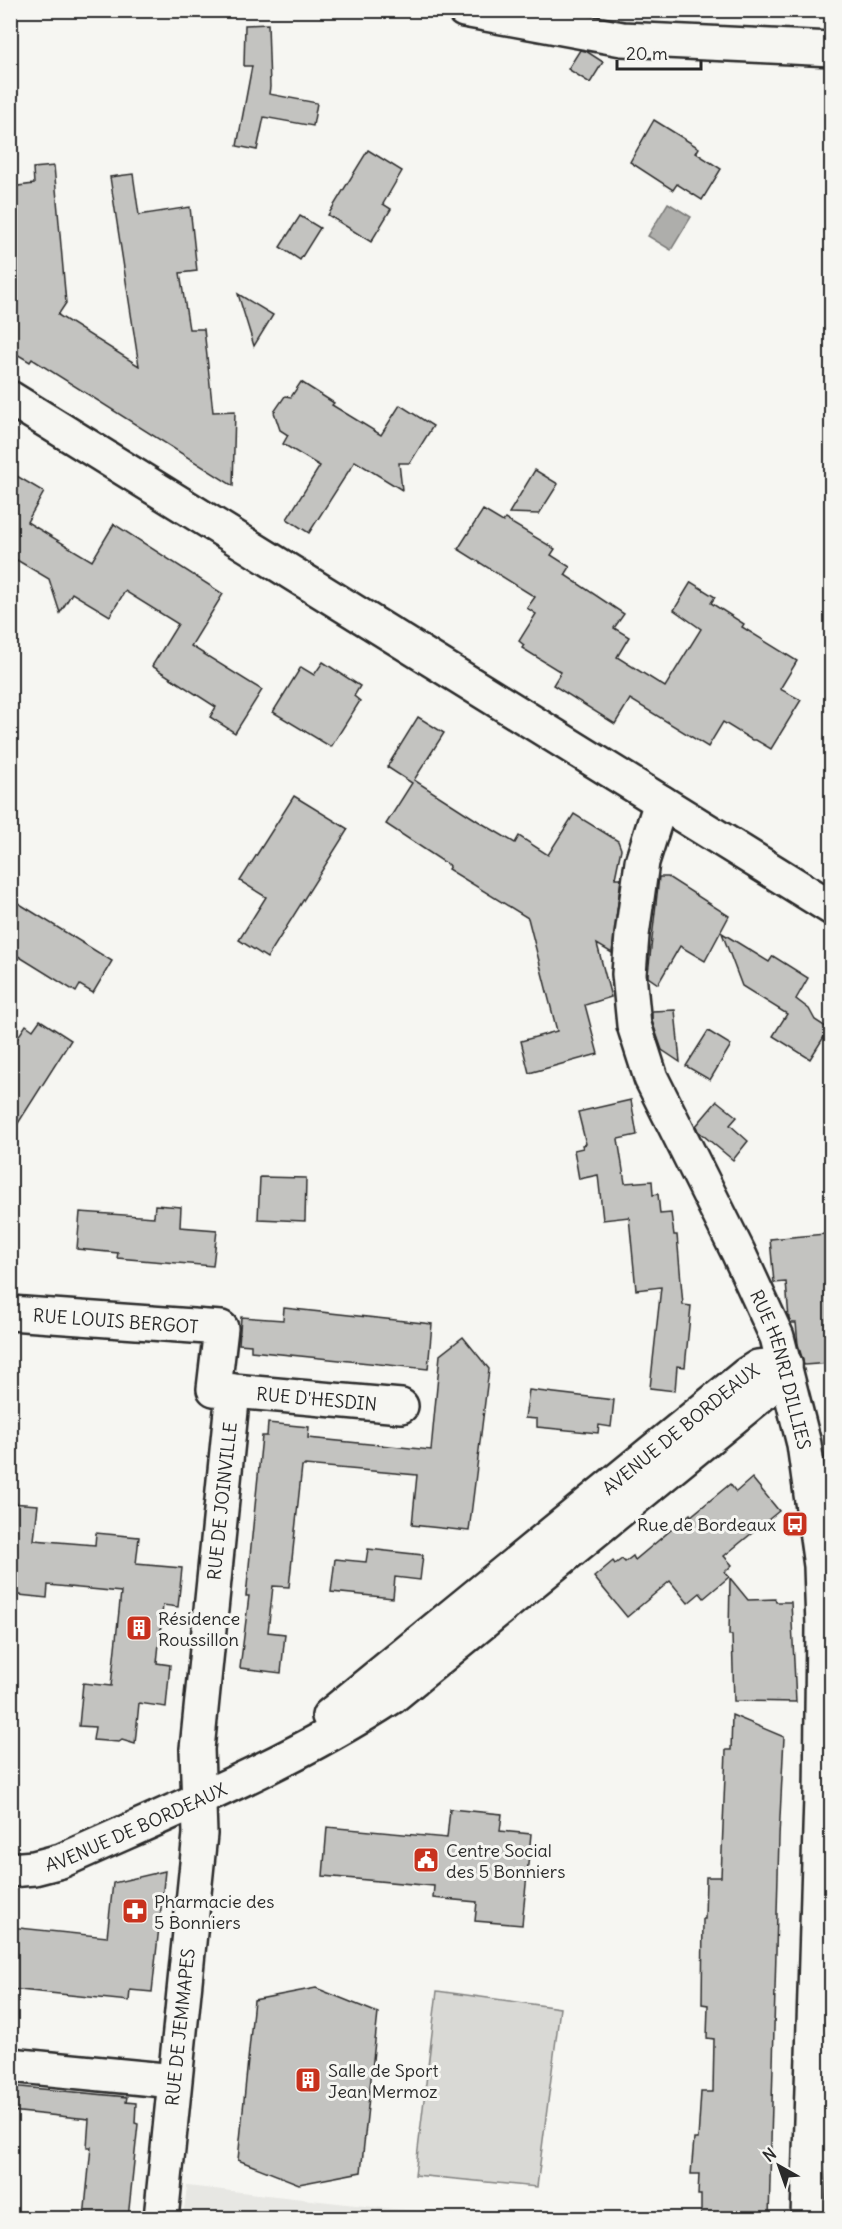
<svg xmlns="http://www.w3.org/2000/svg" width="842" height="2229" viewBox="0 0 842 2229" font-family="Delius,sans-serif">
<rect width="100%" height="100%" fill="#f6f6f2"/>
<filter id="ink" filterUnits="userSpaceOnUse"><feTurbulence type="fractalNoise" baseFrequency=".0167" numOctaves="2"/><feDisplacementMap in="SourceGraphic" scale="12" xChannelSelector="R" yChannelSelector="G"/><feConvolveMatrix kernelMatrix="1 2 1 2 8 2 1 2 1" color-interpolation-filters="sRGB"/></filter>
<g filter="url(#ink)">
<path fill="#e7e7e3" d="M187 2186 382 2208 499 2218H183Z"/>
<path fill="#d9d9d5" stroke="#828280" stroke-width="1.5" d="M437 1991 560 2008 537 2187 415 2175Z"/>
<path fill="#aeaeab" stroke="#7a7a78" stroke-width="1.5" d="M668 203 691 217 671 250 648 236Z"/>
<g fill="#c3c3c0" stroke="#2b2b2b" stroke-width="1.5">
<path d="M268 24 270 87 269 94 317 103 313 126 264 117 257 150 237 146 252 66H244L245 25Z"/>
<path d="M580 50 586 51 603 62 590 83 568 69Z"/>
<path d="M654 120 699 148 696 153 721 169 702 200 677 184 673 190 630 162Z"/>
<path d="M368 150 402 171 383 204 391 209 371 242 328 215Z"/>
<path d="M54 166 66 303 58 315 139 366 110 177 133 174 139 215 190 207 197 271 180 273 189 329H204L213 412 235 411 233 486 32 359 30 362 10 350V274L17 263 10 207V187L34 184 33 168Z"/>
<path d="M300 216 320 228 300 260 280 247Z"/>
<path d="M238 294 273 315 254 346Z"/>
<path d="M301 382 334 403 332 405 381 435 400 405 433 426 410 463H399L402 490 355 461 309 533 287 519 320 466 283 444 288 435 280 430 274 412 285 396 291 397Z"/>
<path d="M535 470 558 484 539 514 509 513Z"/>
<path d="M10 472 44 492 27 522 92 561 114 524 223 594 191 646 262 690 235 733 210 717 216 707 152 666 178 624 125 591 110 616 72 593 60 613 49 579 10 556Z"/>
<path d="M483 510 503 522 505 519 555 549 551 555 570 567 565 575 624 614 614 628 629 637 617 657 665 687 701 629 674 610 691 582 715 597 711 603 744 624 742 627 797 661 780 689 801 700 771 749 756 740H752L723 722 708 747 630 699 615 724 553 685 561 672 522 648 524 645 519 641 536 614 527 608 535 597 458 549Z"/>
<path d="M323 662 360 686 354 696 360 701 331 747 273 712 301 667 314 675Z"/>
<path d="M418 717 444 733 414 780 478 821 515 843 519 836 548 855 574 814 618 841 621 849 615 878H621L612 953 597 944 611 997 585 1005 598 1054 529 1073 521 1041 557 1031 528 918 448 869 450 866 386 824 412 783 387 767Z"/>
<path d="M294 796 348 829 267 958 239 940 266 897 240 881Z"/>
<path d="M659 877H668L729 916 705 961 680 946 658 984 648 977V974Z"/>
<path d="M10 898 112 961 93 993 80 985 76 992 10 951Z"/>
<path d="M722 933 769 962 773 956 808 978 796 999 809 1009 815 1020 829 1029 810 1059 773 1036 787 1014 742 986Z"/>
<path d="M675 1010 680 1062 662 1050 652 1021V1011Z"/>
<path d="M40 1020 71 1040 10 1136V1049L26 1025 33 1030Z"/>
<path d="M708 1031 731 1045 710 1080 686 1066Z"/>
<path d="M631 1100 637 1135 618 1139 625 1183 652 1181 653 1195 658 1194 660 1214 671 1213 674 1235H677L683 1305 691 1306 685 1367 677 1366 675 1391 650 1388 661 1287 636 1290 629 1217 603 1220 598 1175 579 1179 574 1150 583 1148 582 1145 586 1144 578 1112Z"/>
<path d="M717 1101 737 1117 730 1125 748 1141 733 1160 698 1131 696 1126Z"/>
<path d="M260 1177 306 1178 305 1221 258 1219Z"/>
<path d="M155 1205 181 1207 180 1227 217 1230 213 1266 117 1258 118 1253 77 1249 80 1212 154 1217Z"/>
<path d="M825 1234 828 1269H831V1363L804 1365 798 1344 796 1323H791L789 1319 786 1282 774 1283 770 1239Z"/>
<path d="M284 1308 432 1324 428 1369 251 1351V1345L239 1344 241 1317 283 1320Z"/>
<path d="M463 1337 489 1369 469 1531 412 1525 417 1475 305 1465V1466H302L289 1587 273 1586 268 1632 285 1634 281 1673 240 1668 249 1596H246L262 1436H267L268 1423 309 1427 308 1438 431 1450 440 1355Z"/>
<path d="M529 1390 614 1400 611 1427 599 1425 598 1433 537 1427V1419L525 1418Z"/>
<path d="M752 1478 779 1511 724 1556 732 1565 725 1572 729 1577 704 1598 700 1593 688 1603 670 1581 627 1617 594 1577 613 1561 615 1564 622 1559 625 1562 633 1556 635 1560 690 1514 691 1516 730 1484 736 1492Z"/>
<path d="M10 1503 38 1505 34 1540 95 1545 96 1533 139 1537 136 1564 182 1568 178 1607 163 1605 157 1663 170 1665 166 1707 139 1703 135 1744 122 1740 119 1742 93 1740 95 1727 79 1726 83 1683 111 1686 121 1592 48 1585 47 1598 10 1594Z"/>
<path d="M368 1549 423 1555 420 1580 395 1577 393 1598 331 1592 335 1559 366 1562Z"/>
<path d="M730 1578 748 1600 775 1599 776 1602H791L796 1702 734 1701 732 1635H729Z"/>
<path d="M732 1715 784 1737 779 1837 769 2218H701V2195H698L699 2174H691L694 2139H698L701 2092H713L714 2039 707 2038 708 2005 702 2004 703 1919H705L706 1877H721L726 1750H731Z"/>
<path d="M450 1809 502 1814 500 1831 531 1834 522 1925 475 1921 477 1902 433 1898 434 1886 323 1876 327 1827 447 1838Z"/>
<path d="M165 1871 152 1992 130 1990 129 2001 10 1989V1927L107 1937 113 1883Z"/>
<path d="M316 1988 378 2013 361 2172 299 2184 238 2160 254 2000Z"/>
<path d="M10 2086 127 2097 126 2102 136 2103 135 2123 138 2124 128 2218H84L91 2147H87L89 2119 10 2111Z"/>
</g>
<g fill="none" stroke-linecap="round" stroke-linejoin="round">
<g stroke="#2b2b2b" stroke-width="38">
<g id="minor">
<path d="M464 10 622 39 832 49"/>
<path id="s1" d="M10 1313 221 1328 214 1389 233 1391 197 1749 200 1834 161 2218"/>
<path id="s2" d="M233 1391 401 1406"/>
<path id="s3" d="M329 1716 747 1374 758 1367 785 1364"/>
<path id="s4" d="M10 1870 34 1868 61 1861C174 1810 289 1764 392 1697L754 1401 767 1390 785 1364"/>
<path d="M10 2065 174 2081"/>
</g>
</g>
<g stroke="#2b2b2b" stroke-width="38">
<g id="tertiary">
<path id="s5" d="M661 802 642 862 632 935 629 974 634 1025 651 1078 738 1252 777 1337 804 1444 821 1566 823 1627 821 1797 808 2218"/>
</g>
</g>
<g stroke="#2b2b2b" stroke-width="38">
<path id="secondary" d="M10 398 832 908"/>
</g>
<use href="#minor" stroke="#f6f6f2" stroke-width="33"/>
<use href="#tertiary" stroke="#f6f6f2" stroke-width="33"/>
<use href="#secondary" stroke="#f6f6f2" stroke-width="33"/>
</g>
</g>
<defs>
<g id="bus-square" transform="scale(1.35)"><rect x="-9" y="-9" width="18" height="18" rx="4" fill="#c8321e" stroke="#f6f6f2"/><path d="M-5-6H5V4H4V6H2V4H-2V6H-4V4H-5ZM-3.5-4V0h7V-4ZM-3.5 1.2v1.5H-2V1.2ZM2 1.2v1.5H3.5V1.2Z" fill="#fff"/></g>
<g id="building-square" transform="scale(1.35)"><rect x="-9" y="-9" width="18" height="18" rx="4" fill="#c8321e" stroke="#f6f6f2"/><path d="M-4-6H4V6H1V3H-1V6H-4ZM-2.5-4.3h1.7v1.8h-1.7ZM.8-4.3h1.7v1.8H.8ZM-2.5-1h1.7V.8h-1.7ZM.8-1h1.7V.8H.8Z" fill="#fff"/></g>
<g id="civic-square" transform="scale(1.35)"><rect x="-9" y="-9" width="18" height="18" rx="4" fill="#c8321e" stroke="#f6f6f2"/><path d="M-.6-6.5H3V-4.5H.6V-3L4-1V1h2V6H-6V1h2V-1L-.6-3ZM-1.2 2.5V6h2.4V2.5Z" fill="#fff"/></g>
<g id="pharmacy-square" transform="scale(1.35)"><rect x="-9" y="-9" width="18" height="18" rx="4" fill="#c8321e" stroke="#f6f6f2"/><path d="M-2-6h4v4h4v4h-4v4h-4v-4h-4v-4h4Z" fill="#fff"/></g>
</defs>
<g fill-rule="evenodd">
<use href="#bus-square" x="795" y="1524"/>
<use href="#building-square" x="139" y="1628"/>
<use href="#civic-square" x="426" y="1860"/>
<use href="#pharmacy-square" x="135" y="1911"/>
<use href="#building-square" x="308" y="2080"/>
</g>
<g text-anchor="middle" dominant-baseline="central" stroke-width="6" stroke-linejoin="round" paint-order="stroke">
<g font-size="18" fill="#2b2b2b" stroke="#f6f6f2">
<text stroke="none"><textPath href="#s1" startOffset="106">RUE LOUIS BERGOT</textPath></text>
<text stroke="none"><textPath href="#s5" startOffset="603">RUE HENRI DILLIES</textPath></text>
<text stroke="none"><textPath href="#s2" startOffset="84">RUE D'HESDIN</textPath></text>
<text stroke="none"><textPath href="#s3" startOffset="454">AVENUE DE BORDEAUX</textPath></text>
<text transform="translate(222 1501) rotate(-84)">RUE DE JOINVILLE</text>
<text stroke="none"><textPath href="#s4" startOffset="134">AVENUE DE BORDEAUX</textPath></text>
<text transform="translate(180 2027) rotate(-84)">RUE DE JEMMAPES</text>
</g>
<g font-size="18" fill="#2b2b2b" stroke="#f6f6f2" text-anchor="start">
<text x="776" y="1524" text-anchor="end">Rue de Bordeaux</text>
<text x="158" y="1618">Résidence<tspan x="158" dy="21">Roussillon</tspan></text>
<text x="446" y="1850">Centre Social<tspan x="446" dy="21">des 5 Bonniers</tspan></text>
<text x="154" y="1901">Pharmacie des<tspan x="154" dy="21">5 Bonniers</tspan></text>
<text x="328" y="2070">Salle de Sport<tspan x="328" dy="21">Jean Mermoz</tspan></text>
</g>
</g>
<rect width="842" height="2229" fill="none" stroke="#f6f6f2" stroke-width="36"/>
<rect x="18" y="18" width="806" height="2193" fill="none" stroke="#2b2b2b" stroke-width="2" filter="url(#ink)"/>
<g transform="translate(779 2166) rotate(320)" stroke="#f6f6f2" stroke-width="4.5" paint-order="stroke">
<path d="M0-4.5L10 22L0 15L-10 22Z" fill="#2b2b2b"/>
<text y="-9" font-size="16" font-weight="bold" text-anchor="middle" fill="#2b2b2b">N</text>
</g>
<path d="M617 60v9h84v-9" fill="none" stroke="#2b2b2b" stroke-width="3"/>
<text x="626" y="60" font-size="18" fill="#2b2b2b" stroke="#f6f6f2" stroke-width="4.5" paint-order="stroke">20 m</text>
</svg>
